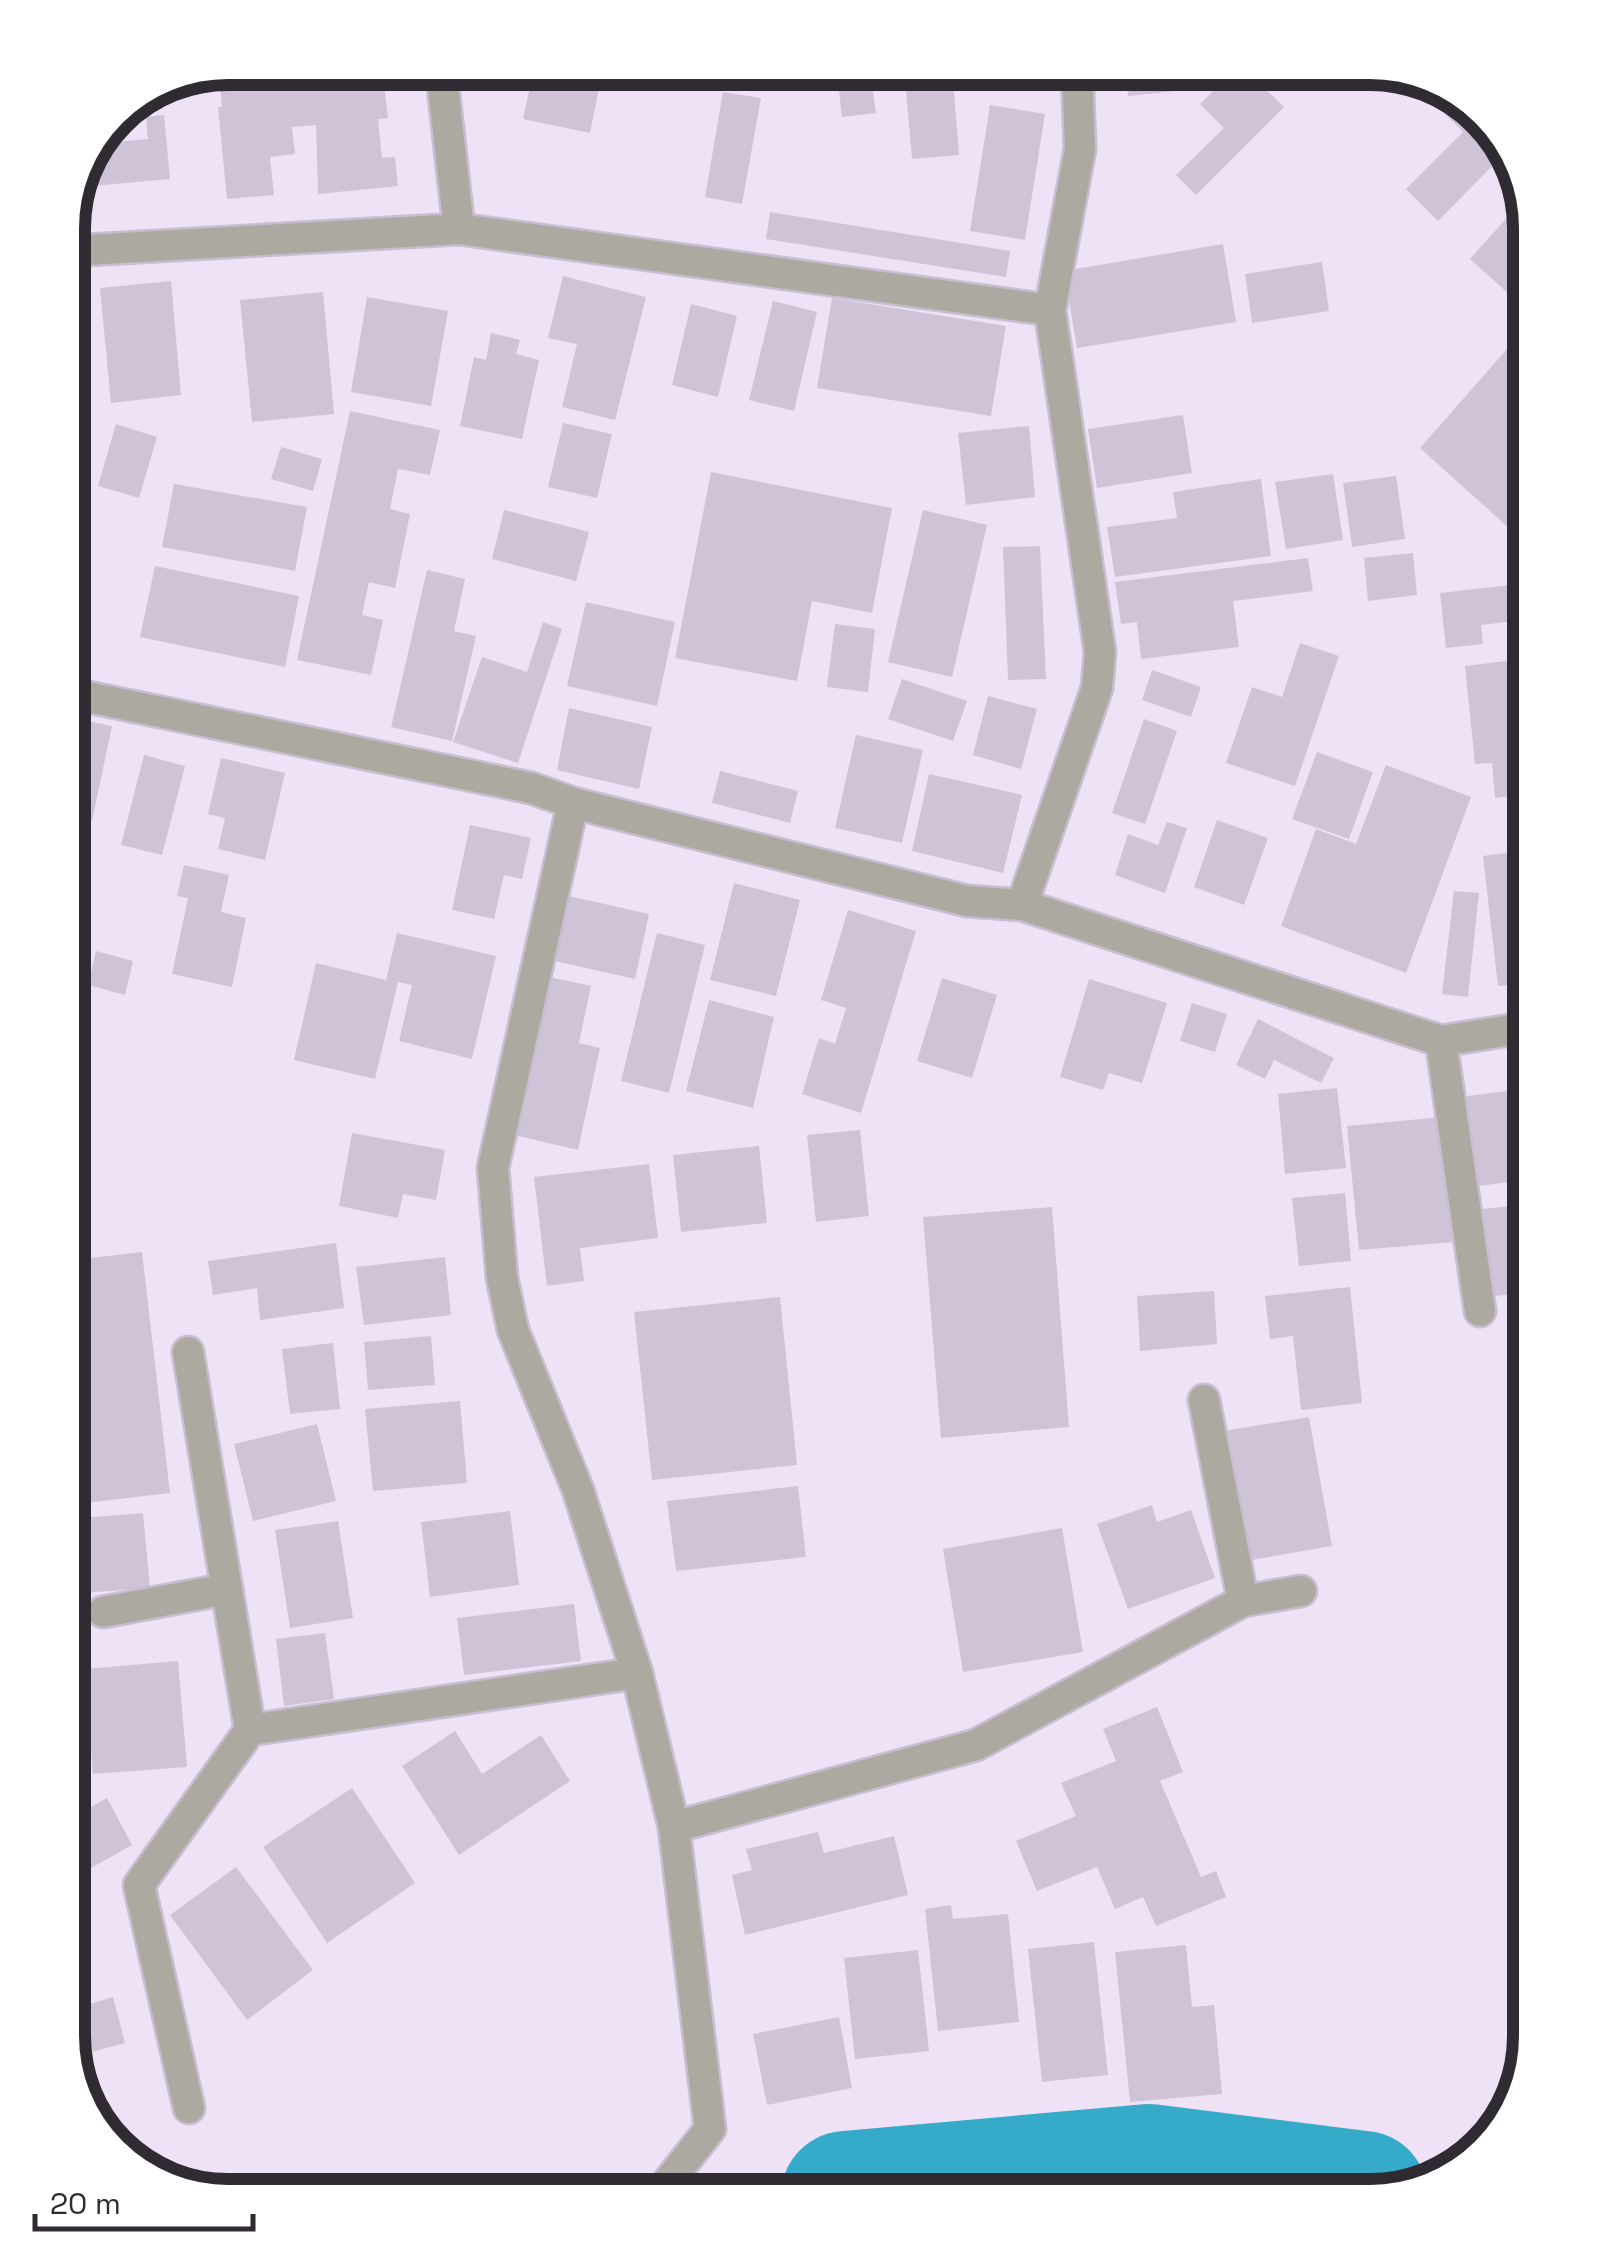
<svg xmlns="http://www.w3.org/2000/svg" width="1598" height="2264" viewBox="0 0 1598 2264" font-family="'Space Grotesk',sans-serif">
<rect width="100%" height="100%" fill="#efe2f7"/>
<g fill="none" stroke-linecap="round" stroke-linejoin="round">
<path stroke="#36abc9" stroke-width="130" d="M846 2196 1149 2169 1363 2196"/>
</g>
<g fill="#d0c3d8">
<path d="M228 68H382L388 118 378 119 382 158 395 157 398 186 318 194 316 125 292 127 295 154 270 157 274 195 227 199 218 107H222L219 71Z"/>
<path d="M534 68H603L590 133 523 119Z"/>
<path d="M786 68 870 70 876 113 842 117 837 73 787 79Z"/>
<path d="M904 68H952L959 155 912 159Z"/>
<path d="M1125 68H1202L1205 88 1128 96Z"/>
<path d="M1237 68H1244L1284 107 1196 195 1176 175 1224 128 1200 104Z"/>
<path d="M1407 76 1451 89 1509 147 1520 187 1495 163 1438 221 1406 189 1463 132Z"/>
<path d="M723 92 761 98 742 204 705 197Z"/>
<path d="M990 105 1045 114 1025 240 970 231Z"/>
<path d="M164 115 170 179 92 186 90 171 104 143 148 139 146 117Z"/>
<path d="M1520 203 1530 228V313L1470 259Z"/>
<path d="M770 212 1010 251 1006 277 766 239Z"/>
<path d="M1223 244 1236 322 1077 348 1064 271Z"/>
<path d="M1322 262 1329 311 1252 323 1245 274Z"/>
<path d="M563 276 646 297 615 420 562 407 577 344 548 338Z"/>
<path d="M171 281 181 395 111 403 100 288Z"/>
<path d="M68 283 81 392 68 393Z"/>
<path d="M323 292 334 414 252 422 240 300Z"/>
<path d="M367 297 448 311 431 406 351 392Z"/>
<path d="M832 298 1006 326 991 416 817 388Z"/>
<path d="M773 301 817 312 794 411 749 400Z"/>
<path d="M691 304 737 316 718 397 672 385Z"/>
<path d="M1530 323V547L1420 448Z"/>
<path d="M491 333 520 340 516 354 539 360 522 439 460 426 474 357 486 360Z"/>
<path d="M350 411 440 430 430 475 398 469 390 509 410 514 395 588 369 582 362 615 383 620 371 675 297 660Z"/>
<path d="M1183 415 1192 473 1097 488 1088 429Z"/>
<path d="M563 423 612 434 597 498 548 487Z"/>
<path d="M116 424 157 437 139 498 98 486Z"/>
<path d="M1029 426 1035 497 966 505 958 433Z"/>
<path d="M281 447 322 459 313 491 271 479Z"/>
<path d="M711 472 892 508 872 613 812 601 797 681 675 658Z"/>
<path d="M1333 474 1343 540 1286 549 1275 482Z"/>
<path d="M1396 476 1405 539 1352 547 1343 483Z"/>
<path d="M1261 479 1271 556 1115 577 1107 527 1177 518 1173 492Z"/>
<path d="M174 484 307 507 295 571 162 547Z"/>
<path d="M504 510 589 532 576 581 492 559Z"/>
<path d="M923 510 987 525 952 677 888 662Z"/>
<path d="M1040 546 1046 679 1008 680 1003 547Z"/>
<path d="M1413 553 1417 595 1368 601 1364 558Z"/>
<path d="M1308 558 1313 591 1233 601 1239 647 1141 659 1137 622 1121 624 1115 582Z"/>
<path d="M155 566 299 596 285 667 140 637Z"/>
<path d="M427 570 465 579 454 631 476 636 452 741 391 727Z"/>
<path d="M1528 583 1530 619 1481 625 1483 644 1446 648 1440 593Z"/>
<path d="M586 602 675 622 657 706 567 686Z"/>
<path d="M543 622 562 629 518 763 453 742 482 657 527 672Z"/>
<path d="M835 624 875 629 868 692 827 687Z"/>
<path d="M1300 643 1339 656 1295 786 1226 763 1252 687 1282 697Z"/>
<path d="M1530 658V794L1495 798 1492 763 1475 764 1465 666Z"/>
<path d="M1152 670 1201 687 1191 717 1142 700Z"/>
<path d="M902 679 967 701 953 741 888 719Z"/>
<path d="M988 696 1037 709 1021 769 973 755Z"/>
<path d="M569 708 652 727 639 789 557 770Z"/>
<path d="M68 717 112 726 92 821 71 816 69 824Z"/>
<path d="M1144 719 1177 731 1145 824 1112 813Z"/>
<path d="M856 735 923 750 902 843 835 828Z"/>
<path d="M1317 752 1373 772 1349 839 1292 819Z"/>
<path d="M144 755 185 766 162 855 121 845Z"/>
<path d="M221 758 285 773 265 860 218 849 225 818 208 814Z"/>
<path d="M1386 765 1471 797 1406 973 1281 926 1316 829 1356 844Z"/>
<path d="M720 771 798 791 790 823 712 803Z"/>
<path d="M929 774 1022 795 1003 873 912 851Z"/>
<path d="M1217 820 1268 838 1244 905 1194 887Z"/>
<path d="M1167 822 1187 828 1165 893 1115 875 1128 834 1158 845Z"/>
<path d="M470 825 531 838 522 879 504 875 494 919 452 910Z"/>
<path d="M1530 850V983L1498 986 1483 856Z"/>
<path d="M68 852 81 855 75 878 68 876Z"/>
<path d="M184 865 229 875 221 912 246 918 232 987 172 974 188 898 177 896Z"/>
<path d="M734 883 800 900 776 996 710 980Z"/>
<path d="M1454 891 1479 893 1468 997 1442 994Z"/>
<path d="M560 894 649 914 635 979 546 959Z"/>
<path d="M848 910 916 931 861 1113 802 1094 819 1038 835 1044 846 1008 821 1000Z"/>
<path d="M397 933 496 956 472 1059 399 1041 412 985 398 982 375 1079 294 1060 316 963 386 980Z"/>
<path d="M657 933 705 945 669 1093 621 1081Z"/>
<path d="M68 938 82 943 72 976 68 975Z"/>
<path d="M96 951 133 961 125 995 88 985Z"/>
<path d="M545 976 591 986 579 1043 600 1048 578 1150 510 1134Z"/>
<path d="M942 978 997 995 972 1078 917 1061Z"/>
<path d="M1089 979 1167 1003 1142 1083 1109 1073 1103 1090 1060 1077Z"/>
<path d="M709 1000 774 1017 753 1108 686 1091Z"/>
<path d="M1192 1003 1227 1014 1215 1052 1180 1041Z"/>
<path d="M1258 1019 1334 1058 1321 1083 1274 1060 1265 1079 1236 1065Z"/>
<path d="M1337 1088 1346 1168 1285 1174 1278 1094Z"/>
<path d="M1530 1088V1179L1473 1187 1460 1097Z"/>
<path d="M1442 1117 1454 1242 1359 1250 1347 1126Z"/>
<path d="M860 1130 869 1216 816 1222 807 1135Z"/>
<path d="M352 1133 445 1150 436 1200 403 1194 398 1218 339 1206Z"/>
<path d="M759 1146 767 1223 681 1232 673 1155Z"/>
<path d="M649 1164 658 1238 580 1248 584 1281 547 1286 534 1177Z"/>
<path d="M1345 1193 1351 1261 1299 1266 1292 1198Z"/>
<path d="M1530 1204V1293L1483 1297 1473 1210Z"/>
<path d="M1052 1207 1069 1427 941 1438 923 1217Z"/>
<path d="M336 1243 344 1308 260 1320 257 1288 213 1295 208 1261Z"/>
<path d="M142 1252 170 1493 68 1505V1389L88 1387 73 1260Z"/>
<path d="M445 1257 451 1315 364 1325 356 1267Z"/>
<path d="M1350 1287 1362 1403 1301 1410 1293 1336 1270 1339 1265 1296Z"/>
<path d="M1214 1291 1217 1344 1140 1351 1137 1296Z"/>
<path d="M780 1297 797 1465 652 1480 634 1312Z"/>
<path d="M431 1336 435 1385 368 1390 364 1342Z"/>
<path d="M333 1343 340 1409 290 1414 282 1349Z"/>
<path d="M460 1401 467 1483 373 1491 365 1409Z"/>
<path d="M1309 1417 1332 1546 1246 1561 1224 1431Z"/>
<path d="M317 1424 336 1501 253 1521 234 1444Z"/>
<path d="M798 1486 806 1557 676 1571 667 1501Z"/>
<path d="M1152 1505 1157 1522 1191 1510 1215 1578 1128 1609 1097 1524Z"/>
<path d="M510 1511 519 1585 430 1597 421 1522Z"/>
<path d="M143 1513 150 1588 68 1594V1519Z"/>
<path d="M338 1521 353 1618 290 1628 275 1530Z"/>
<path d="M1062 1528 1083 1652 963 1672 943 1549Z"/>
<path d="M574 1604 581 1661 464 1675 457 1618Z"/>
<path d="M325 1633 334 1699 284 1706 276 1639Z"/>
<path d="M178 1661 187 1767 93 1774 85 1669Z"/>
<path d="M1157 1707 1183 1772 1160 1781 1201 1877 1216 1871 1226 1897 1156 1926 1143 1897 1115 1909 1097 1867 1037 1891 1016 1841 1076 1816 1061 1783 1116 1761 1103 1729Z"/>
<path d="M455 1731 482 1774 541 1735 570 1781 459 1855 402 1766Z"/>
<path d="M352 1788 415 1883 327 1943 263 1847Z"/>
<path d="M107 1798 132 1845 68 1881V1820Z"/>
<path d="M818 1832 824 1853 894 1836 908 1895 745 1935 732 1875 752 1870 746 1849Z"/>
<path d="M236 1867 313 1970 247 2020 170 1915Z"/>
<path d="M951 1905 953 1919 1008 1914 1019 2022 938 2031 925 1909Z"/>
<path d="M69 1940 87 2005 113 1997 125 2043 73 2057 68 2036Z"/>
<path d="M1094 1942 1108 2075 1042 2082 1028 1949Z"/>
<path d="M1186 1945 1192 2007 1214 2005 1222 2094 1130 2102 1115 1952Z"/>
<path d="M918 1950 929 2051 855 2059 844 1958Z"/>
<path d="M839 2017 852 2088 767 2105 753 2034Z"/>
</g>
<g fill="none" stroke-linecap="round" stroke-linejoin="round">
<g stroke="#c9bdd0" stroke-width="35">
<g id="street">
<path d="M441 68 459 229"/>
<path d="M68 251 459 229 1050 310"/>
<path d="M68 693 531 788 573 803 967 901 1022 905 1441 1041 1530 1027"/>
<path d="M573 803 493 1168 502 1278 513 1330 578 1490 637 1673 674 1827 710 2129 657 2196"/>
<path d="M1022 905 1097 688 1100 652 1050 310 1080 149 1077 68"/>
<path d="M1441 1041 1480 1311"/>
<path d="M188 1352 250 1730 139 1885 189 2108"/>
<path d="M1204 1400 1243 1601"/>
<path d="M103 1612 227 1589"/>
<path d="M250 1730 637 1673"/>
<path d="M674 1827 976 1745 1243 1601 1301 1591"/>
</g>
</g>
<use href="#street" stroke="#aca9a0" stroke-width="30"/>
</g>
<path d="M0 0H1598V2264H0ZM228 85H1370A143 143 0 0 1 1513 228V2036A143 143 0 0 1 1370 2179H228A143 143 0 0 1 85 2036V228A143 143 0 0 1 228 85Z" fill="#fff" fill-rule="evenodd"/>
<path fill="none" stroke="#302b33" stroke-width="12" d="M228 85H1370A143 143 0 0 1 1513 228V2036A143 143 0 0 1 1370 2179H228A143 143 0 0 1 85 2036V228A143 143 0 0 1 228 85Z"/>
<path d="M35 2214v15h218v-15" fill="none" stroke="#302b33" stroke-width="5"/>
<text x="50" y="2214" font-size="30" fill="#302b33" stroke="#ffffff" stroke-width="8" paint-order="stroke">20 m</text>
</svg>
